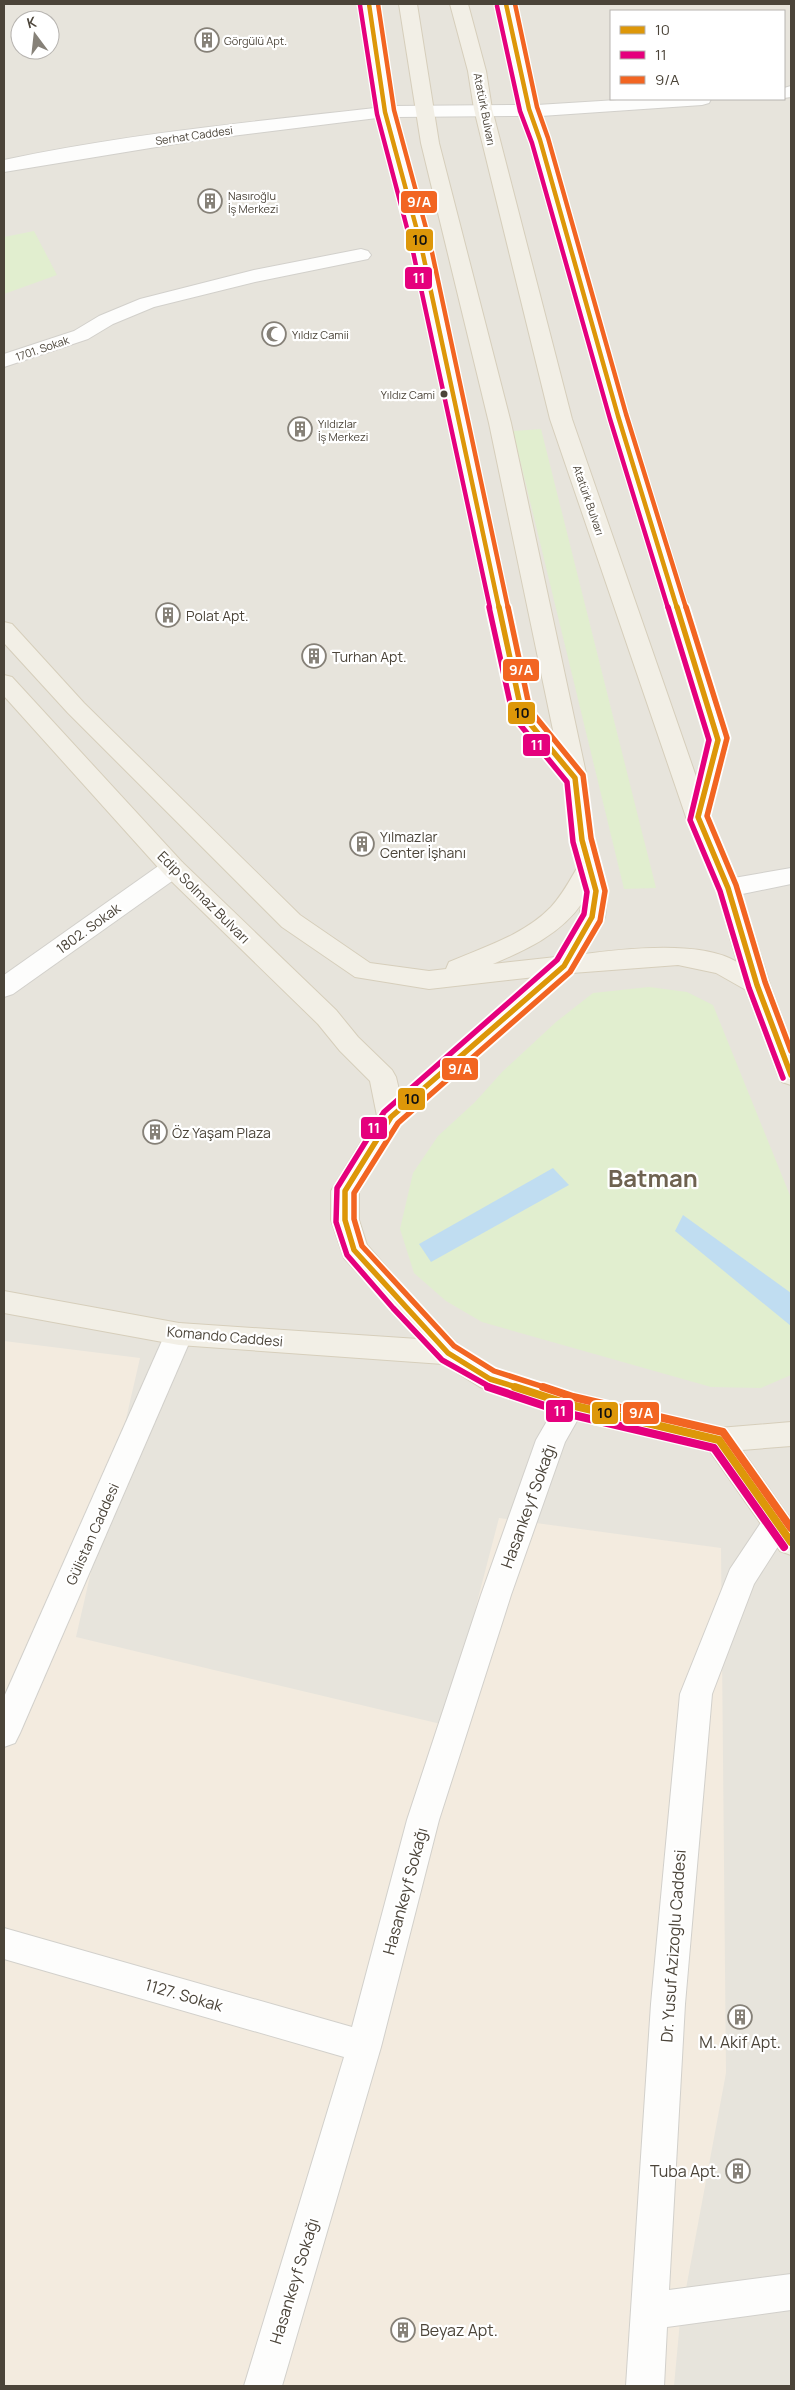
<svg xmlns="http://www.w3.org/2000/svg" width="795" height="2390" viewBox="0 0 795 2390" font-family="Manrope,sans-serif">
<rect width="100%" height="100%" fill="#f4f2ee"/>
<path fill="#e7e4dc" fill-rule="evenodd" d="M4 4H791V2386H4ZM611 11H784V99H611ZM20 20H50V50H20Z"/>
<path fill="#f3ebdf" d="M4 1341 140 1358 76 1637 445 1725 499 1518 721 1548 726 2073 680 2321 674 2386H4Z"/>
<g fill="#e1eecf">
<path d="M34 231 57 275 4 294V237Z"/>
<path d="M541 429 656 888 624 889 513 431Z"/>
<path d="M649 987 687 992 713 1005 791 1198V1375L761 1388 711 1387 482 1322 446 1301 414 1273 400 1229 413 1173 438 1136 475 1102 503 1071 556 1022 593 993Z"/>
</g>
<g fill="#c0ddf1">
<path d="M553 1168 569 1185 431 1262 419 1244Z"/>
<path d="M683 1215 791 1293V1326L675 1231Z"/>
</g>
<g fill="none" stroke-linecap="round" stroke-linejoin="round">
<g stroke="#d2d0cb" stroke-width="2">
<g id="minor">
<path d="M360 4H378L393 106 519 105 497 4H515L537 105 633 99H711L709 103 702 105 541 116 629 416 730 740 710 817 707 823 698 825 689 823 686 817 706 740 607 416 522 116 396 117 431 245 533 712 587 778 584 784 575 786 566 784 510 714 411 245 377 118 199 140 4 172V160C126 134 251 122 375 108Z"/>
<path d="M791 86V97L784 98V88Z"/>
<path d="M361 249 368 251 371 255 368 259 255 282 154 307 113 324 88 339 4 367V354L74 331 99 316 140 299 254 270Z"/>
<path d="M173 860 182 862 185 868 182 874 13 994 4 997V975L164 862Z"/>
<path d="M791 868V884L728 897 719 894 716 888 719 882 728 879Z"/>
<path d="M179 1323 189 1326 193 1334 20 1733 15 1743 4 1747V1697L165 1334 169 1326Z"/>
<path d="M571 1393 581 1397 586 1405 565 1442 511 1595 439 1820 381 2047 282 2386H244L344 2057 4 1959V1928L352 2027 407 1820 481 1595 536 1440 561 1397Z"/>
<path d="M777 1511 788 1515 791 1526 754 1584 712 1694 685 2004 669 2290 791 2274V2310L667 2327 664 2386H626L651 2004 680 1694 730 1569 766 1515Z"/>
</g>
</g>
<g stroke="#d6cebb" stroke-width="2">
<path id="major" d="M399 4H417L439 143 511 423 587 778 594 840 608 891 605 917 584 954C626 949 700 940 737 962L716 888 686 817 550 419 474 109 468 71 450 4H468L486 71 492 109 572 419 710 817 740 888 770 985 791 1041V1085L782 1082 778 1075 746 990 716 973 678 965 572 973 400 1124 359 1192V1220L367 1245 410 1294 458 1345 500 1371 571 1393 719 1428 791 1422V1446L742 1450 791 1520V1555L780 1551 709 1450 571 1417 480 1387 443 1364 179 1345 4 1313V1291L179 1323 418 1339 344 1258 331 1220V1191L377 1116 370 1081 340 1051 318 1024 164 874 4 696V675L12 677 182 862 336 1010 358 1037 392 1070 396 1077 400 1094 535 977 429 989 355 977 282 927 68 713 4 643V622L12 624 84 703 300 915 370 963 429 971 446 969 449 962C484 947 524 935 551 907 562 895 569 882 577 868L570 840 563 778 489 423 421 143ZM582 903 579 917 556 957 493 964C526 950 561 934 582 903Z"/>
</g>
<use href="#minor" fill="#fdfdfc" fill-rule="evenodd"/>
<use href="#major" fill="#f2efe6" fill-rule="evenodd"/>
<g stroke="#fff" stroke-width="7">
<g id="bus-1-far2">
<path d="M369 4 385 112 421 245 499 608"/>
<path d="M506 4 529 109 540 140 618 416 677 608"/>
</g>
</g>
<g stroke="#fff" stroke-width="9">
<g id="bus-1-far1">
<path d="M499 607 522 714 575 778 582 840 596 891 592 917 564 966 391 1117 345 1191V1220L354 1250 448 1353 490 1379 519 1388"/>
<path d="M677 607 718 740 698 817 728 888 757 985 791 1075"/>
</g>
</g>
<g stroke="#fff" stroke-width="11">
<path id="bus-1" d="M515 1387 571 1405 719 1440 791 1542"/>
</g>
<g stroke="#fff" stroke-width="7">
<g id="bus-2-far2">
<path d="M360 5 377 114 412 247 490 608"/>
<path d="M497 6 520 111 532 143 610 419 668 608"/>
</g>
</g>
<g stroke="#fff" stroke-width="9">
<g id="bus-2-far1">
<path d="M489 607 513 716 567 782 573 842 587 892 584 914 557 960 384 1112 337 1188 336 1222 347 1255 393 1308 442 1360 492 1388"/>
<path d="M668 607 709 740 690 820 720 891 749 988 783 1078"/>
</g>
</g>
<g stroke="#fff" stroke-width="11">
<path id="bus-2" d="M488 1387 569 1414 714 1448 784 1547"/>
</g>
<g stroke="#fff" stroke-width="7">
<g id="bus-3-far2">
<path d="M378 4 394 110 430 243 508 608"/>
<path d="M515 4 537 107 548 138 626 414 686 608"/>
</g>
</g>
<g stroke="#fff" stroke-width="9">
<g id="bus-3-far1">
<path d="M508 607 530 710 583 775 591 838 605 891 600 921 570 972 398 1123 354 1193V1219L362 1246 454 1346 494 1371 547 1388"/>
<path d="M686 607 727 738 707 816 736 885 765 982 791 1051"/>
</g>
</g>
<g stroke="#fff" stroke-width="11">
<path id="bus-3" d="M543 1387 573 1397 723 1432 791 1528"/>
</g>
<use href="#bus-1-far2" stroke="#dd9709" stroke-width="4.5"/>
<use href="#bus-1-far1" stroke="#dd9709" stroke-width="5.5"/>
<use href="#bus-1" stroke="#dd9709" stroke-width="8"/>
<use href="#bus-2-far2" stroke="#e5007d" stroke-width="4.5"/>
<use href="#bus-2-far1" stroke="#e5007d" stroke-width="5.5"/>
<use href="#bus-2" stroke="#e5007d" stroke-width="8"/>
<use href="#bus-3-far2" stroke="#f26522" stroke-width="4.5"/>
<use href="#bus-3-far1" stroke="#f26522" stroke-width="5.5"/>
<use href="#bus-3" stroke="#f26522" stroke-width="8"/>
</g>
<defs>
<g id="building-ring" transform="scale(1.25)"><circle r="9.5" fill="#fff" stroke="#868178" stroke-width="1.5"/><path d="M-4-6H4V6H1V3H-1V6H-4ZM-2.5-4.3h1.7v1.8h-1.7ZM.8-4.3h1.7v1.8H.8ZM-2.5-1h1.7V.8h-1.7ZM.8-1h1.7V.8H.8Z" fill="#868178"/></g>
<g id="mosque-ring" transform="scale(1.25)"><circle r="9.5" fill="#fff" stroke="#868178" stroke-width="1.5"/><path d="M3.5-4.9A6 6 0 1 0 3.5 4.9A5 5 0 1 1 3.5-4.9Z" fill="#868178"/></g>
</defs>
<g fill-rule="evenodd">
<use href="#building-ring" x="207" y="40"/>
<use href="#building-ring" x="210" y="201"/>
<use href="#mosque-ring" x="274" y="334"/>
<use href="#building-ring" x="300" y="429"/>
<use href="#building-ring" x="168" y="615"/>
<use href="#building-ring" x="314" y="656"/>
<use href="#building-ring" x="362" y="844"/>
<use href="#building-ring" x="155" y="1132"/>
<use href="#building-ring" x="740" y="2017"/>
<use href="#building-ring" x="738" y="2171"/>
<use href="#building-ring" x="403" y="2330"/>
</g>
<circle fill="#4b4439" stroke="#fff" stroke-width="2" cx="444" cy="394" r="4.5"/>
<g text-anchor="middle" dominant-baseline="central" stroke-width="4.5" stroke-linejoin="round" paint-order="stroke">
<g font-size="11" fill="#4b4439" stroke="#fff" text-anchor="start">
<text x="224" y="40">Görgülü Apt.</text>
<text x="228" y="195">Nasıroğlu<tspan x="228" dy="13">İş Merkezi</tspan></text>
<text x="292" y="334">Yıldız Camii</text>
<text x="318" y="423">Yıldızlar<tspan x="318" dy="13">İş Merkezi</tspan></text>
</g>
<g font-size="11" fill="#4b4439" stroke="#fff">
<text transform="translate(485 109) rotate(79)">Atatürk Bulvarı</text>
<text transform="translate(194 135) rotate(-8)">Serhat Caddesi</text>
<text transform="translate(42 348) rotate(-19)">1701. Sokak</text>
<text transform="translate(589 500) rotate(71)">Atatürk Bulvarı</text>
</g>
<g font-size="11" fill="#4b4439" stroke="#fff" text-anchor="end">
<text x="435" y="394">Yıldız Cami</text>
</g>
<g font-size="14" fill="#4b4439" stroke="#fff" text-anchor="start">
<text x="186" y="615">Polat Apt.</text>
<text x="332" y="656">Turhan Apt.</text>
<text x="380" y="836">Yılmazlar<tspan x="380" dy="16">Center İşhanı</tspan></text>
<text x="172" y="1132">Öz Yaşam Plaza</text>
</g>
<g font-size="14" fill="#4b4439" stroke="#fff">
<text transform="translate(204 897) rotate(45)">Edip Solmaz Bulvarı</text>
<text transform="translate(88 928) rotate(-36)">1802. Sokak</text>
<text transform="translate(225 1336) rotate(5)">Komando Caddesi</text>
<text transform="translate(92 1534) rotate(-66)">Gülistan Caddesi</text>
</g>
<g font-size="16" fill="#4b4439" stroke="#fff">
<text transform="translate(528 1506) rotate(-70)">Hasankeyf Sokağı</text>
<text transform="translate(405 1891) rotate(-75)">Hasankeyf Sokağı</text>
<text transform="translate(673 1946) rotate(-86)">Dr. Yusuf Azizoglu Caddesi</text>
<text transform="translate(184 1995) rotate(16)">1127. Sokak</text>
<text transform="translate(294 2281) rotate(-73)">Hasankeyf Sokağı</text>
</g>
<g font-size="16" fill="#4b4439" stroke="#fff">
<text x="740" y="2042">M. Akif Apt.</text>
<text x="720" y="2171" text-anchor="end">Tuba Apt.</text>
<text x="420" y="2330" text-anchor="start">Beyaz Apt.</text>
</g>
<g font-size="24" font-weight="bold" fill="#6e6250" stroke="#fff">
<text x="653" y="1177">Batman</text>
</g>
</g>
<g stroke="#fff" stroke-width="2">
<rect x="400" y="190" width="38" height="24" rx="5" fill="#f26522"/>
<rect x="405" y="228" width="29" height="24" rx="5" fill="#dd9709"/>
<rect x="404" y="266" width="29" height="24" rx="5" fill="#e5007d"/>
<rect x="502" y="658" width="38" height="24" rx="5" fill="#f26522"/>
<rect x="507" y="701" width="29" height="24" rx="5" fill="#dd9709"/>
<rect x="522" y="733" width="29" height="24" rx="5" fill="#e5007d"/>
<rect x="441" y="1057" width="38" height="24" rx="5" fill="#f26522"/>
<rect x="397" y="1087" width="29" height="24" rx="5" fill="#dd9709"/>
<rect x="360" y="1116" width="28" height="24" rx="5" fill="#e5007d"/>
<rect x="545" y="1399" width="29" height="24" rx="5" fill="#e5007d"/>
<rect x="622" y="1401" width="38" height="24" rx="5" fill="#f26522"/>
<rect x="591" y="1401" width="28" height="24" rx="5" fill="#dd9709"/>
</g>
<g font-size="14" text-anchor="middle" font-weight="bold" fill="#fff">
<text x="419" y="207">9/A</text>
<text x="419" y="283">11</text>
<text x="521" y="675">9/A</text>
<text x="537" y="750">11</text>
<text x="460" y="1074">9/A</text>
<text x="374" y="1133">11</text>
<text x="560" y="1416">11</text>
<text x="641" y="1418">9/A</text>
</g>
<g font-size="14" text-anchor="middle" font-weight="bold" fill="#111">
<text x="420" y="245">10</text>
<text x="522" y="718">10</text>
<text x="412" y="1104">10</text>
<text x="605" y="1418">10</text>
</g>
<rect width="795" height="2390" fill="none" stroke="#4b4439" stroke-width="10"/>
<rect x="610" y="10" width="175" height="90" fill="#ffffff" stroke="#b7b4b0"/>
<rect x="620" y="26" width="25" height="8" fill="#dd9709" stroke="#b7b4b0"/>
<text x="655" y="35" font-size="15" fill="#4b4439">10</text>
<rect x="620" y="51" width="25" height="8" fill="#e5007d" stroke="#b7b4b0"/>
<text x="655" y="60" font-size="15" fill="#4b4439">11</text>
<rect x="620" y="76" width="25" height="8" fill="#f26522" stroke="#b7b4b0"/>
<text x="655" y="85" font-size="15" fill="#4b4439">9/A</text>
<g transform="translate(35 35) rotate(345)"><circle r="24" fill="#ffffff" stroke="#b7b4b0"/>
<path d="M0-4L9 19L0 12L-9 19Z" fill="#868178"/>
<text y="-8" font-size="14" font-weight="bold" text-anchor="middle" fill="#4b4439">K</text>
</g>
</svg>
